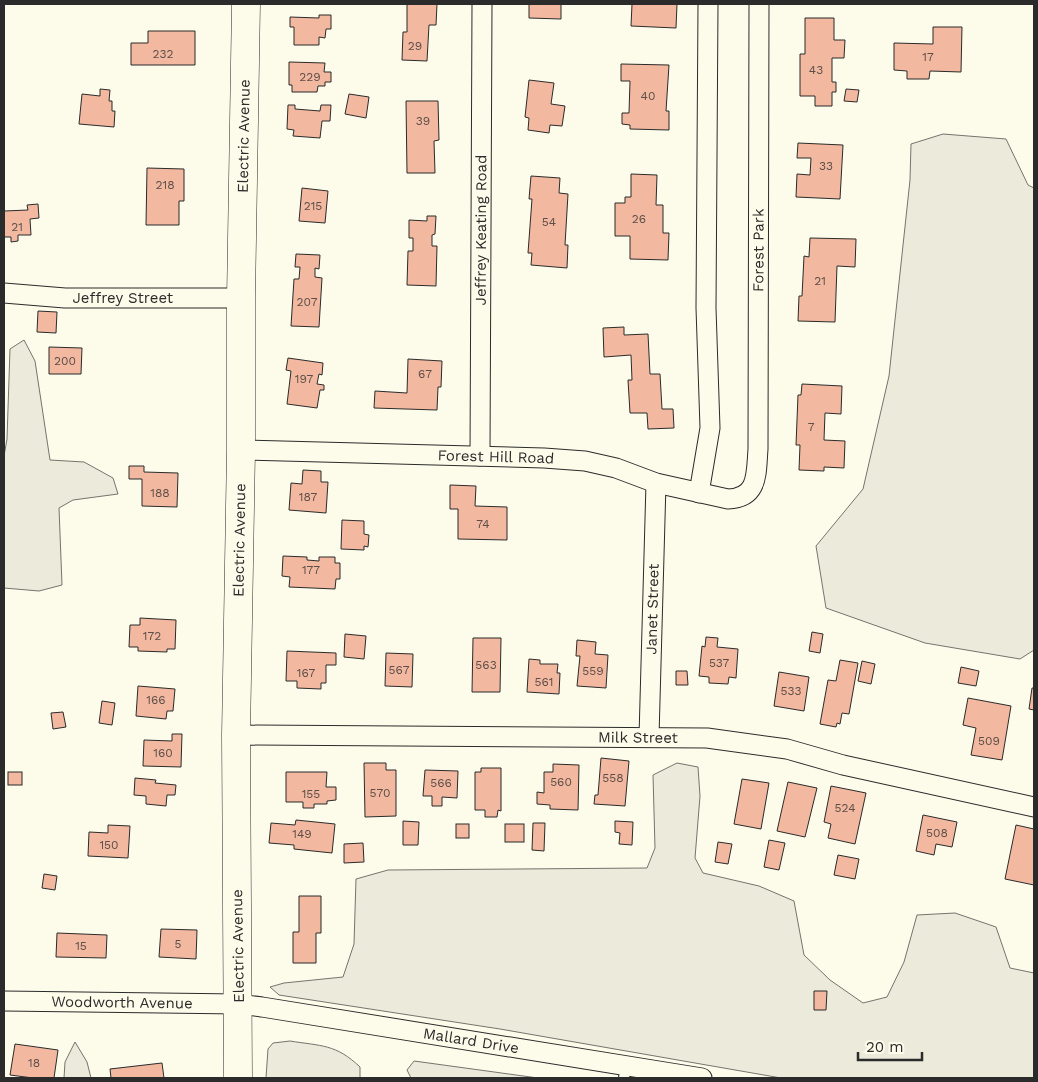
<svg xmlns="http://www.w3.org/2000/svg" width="1038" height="1082" viewBox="0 0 1038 1082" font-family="'Work Sans',sans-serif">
<rect width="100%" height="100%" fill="#fdfbea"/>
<g fill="#ecebdb" stroke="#74746e">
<path d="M943 134 1006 139 1028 185 1034 188V650L1020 659 925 643 826 608 816 546 863 489 889 376 910 180 911 144Z"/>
<path d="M24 340 35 361 50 460 84 462 113 478 118 494 73 500 59 508 62 585 39 591 4 588V456L7 439 10 349Z"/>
<path d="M677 763 698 767 700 796 695 858 703 873 759 886 794 901 804 955 830 980 863 1003 887 997 904 962 917 915 955 913 996 927 1010 968 1034 973V1078H781L500 1029 279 995 270 987 284 983 343 977 354 944 356 879 388 870 647 868 655 848 653 775Z"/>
<path d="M290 1041C321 1046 336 1044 360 1067V1078H266L268 1049 273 1043Z"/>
<path d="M75 1042 87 1062 91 1078H64L65 1062Z"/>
<path d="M414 1061 538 1078H411L407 1070Z"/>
</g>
<g fill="#f2b8a0" stroke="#2b2b2b">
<path d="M407 4H437L436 25H429L427 61 402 60 403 32H407Z"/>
<path d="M529 4H561V19L529 18Z"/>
<path d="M632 4H677L676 28 631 26Z"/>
<path d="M319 15H331V29H326L325 38 319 37V45H294V27H290V17L319 18Z"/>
<path d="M805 18H834V40H845L844 58H832V82H836V92H832V106H815V96H800V54H805Z"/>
<path d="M933 27H962L961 72 930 71 929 79H907V71L894 70V43L933 44Z"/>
<path d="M148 31H195V65H131V43H148Z"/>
<path d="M289 62 325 63 324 72H331V82H325V86H318L317 92H292V85H289Z"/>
<path d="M621 64 669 65 666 111H669V130L630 129V125L622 124V113H629L630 81H621Z"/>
<path d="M529 80 554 83 551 104 565 106 562 126 550 125 549 133 528 130 529 118 525 117Z"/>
<path d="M100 89 110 90 109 101H112V111H115L114 127 79 124 82 94 100 96Z"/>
<path d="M846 89 859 90 857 102 844 101Z"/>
<path d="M349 94 369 97 366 118 345 114Z"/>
<path d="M406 101H438L439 140 434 141 435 173H407Z"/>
<path d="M288 105H295V109L320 111 321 105H331L330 121H322L320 138 293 136 294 130 287 129Z"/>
<path d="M798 143 843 145 840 199 796 197 797 174 810 175 811 158H797Z"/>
<path d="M147 168 184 169V201H179V225H146Z"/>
<path d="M631 174 657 175 656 205H663V233H669L668 260 630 259V236H615V203H625V197H631Z"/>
<path d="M531 176 560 178 559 193 568 194 565 245H568L567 268 531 265 532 253H528L532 199H529Z"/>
<path d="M302 188 328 191 325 223 299 221Z"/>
<path d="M38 204 39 218 30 219 31 235H18V241L11 242V237H4V211L28 210 27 205Z"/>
<path d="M427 216H436L435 234 432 235V246H437L436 286 407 285 408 251H413V238H409V220L427 221Z"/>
<path d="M810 238 856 239 855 267 837 266 835 322 798 321 799 296H802L804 256 809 257Z"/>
<path d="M296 254 320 255 319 269 315 268V277L322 278 319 327 291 326 294 279H299L300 267H295Z"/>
<path d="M38 311 57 312 56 333 37 332Z"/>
<path d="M624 327V335L648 334 650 374H660L662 409H673L674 428 648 429 647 413H630L628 380H632L631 355 604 357 603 328Z"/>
<path d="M49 347 82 348 81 374H49Z"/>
<path d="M288 358 323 363 322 375 319 374 317 384 324 385V390H320L317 408 287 404 291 371 286 370Z"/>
<path d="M408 359 442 361 441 387H438L437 410 374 408 375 391 407 393Z"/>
<path d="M802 384 842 386 841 414 825 413 824 440 845 441 844 468 824 467V471L799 470 800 445H796L798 395H801Z"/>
<path d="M129 466H144V472L178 473 177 507 142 506V479H129Z"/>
<path d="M303 470 321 471V482H328L326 513 289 510 291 483 302 484Z"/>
<path d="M450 485 476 486 475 506 507 507V540L458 539V509H450Z"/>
<path d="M342 520 364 521V534L369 535 368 547 364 546V550L341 549Z"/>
<path d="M283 556 307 557V560L319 561V557H335V563H340V579H336L335 589 289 587 290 577 282 576Z"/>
<path d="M140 618 176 620 175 649H167V652L138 651V647H129L130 625H140Z"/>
<path d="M812 632 823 634 820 653 809 651Z"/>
<path d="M345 634 366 636 364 659 344 657Z"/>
<path d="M706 637 718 638 717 647 738 649 736 678 729 677 728 684 709 683V677L699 676 702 646 705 647Z"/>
<path d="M473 638H501L500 692H472Z"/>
<path d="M577 640 596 642 595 654 608 655 606 688 577 686 580 656H576Z"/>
<path d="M287 651 336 653V665H326V683H321V689L297 688V681H286Z"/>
<path d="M386 653 413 654 412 687 385 686Z"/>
<path d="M529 659 540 660V664H558L557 673H560L559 694 527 692Z"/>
<path d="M840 660 858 663 849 714 842 713 840 724 837 723 836 727 820 724 828 680 836 681Z"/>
<path d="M862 661 875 664 871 684 858 681Z"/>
<path d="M961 667 979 671 976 686 958 683Z"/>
<path d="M676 671H687L688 685H676Z"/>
<path d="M779 672 809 677 804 711 774 706Z"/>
<path d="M138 686 175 689 173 711H167L166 719 136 716Z"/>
<path d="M1032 688H1034V710L1029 709Z"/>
<path d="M968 698 1011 706 1002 760 971 755 976 728 963 725Z"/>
<path d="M102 701 115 703 112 725 99 723Z"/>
<path d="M63 712 66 727 53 729 51 713Z"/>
<path d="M172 734H182L181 767 143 766 144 740 172 741Z"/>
<path d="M601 758 629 761 625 806 594 804 595 795H598Z"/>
<path d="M364 763H386V770H396V816L365 817Z"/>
<path d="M553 764 579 765 578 810 550 809V805L537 804V792L544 793V772H553Z"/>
<path d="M481 768H501V811L498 810 497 817H485V810H475V772H481Z"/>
<path d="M425 770 458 771 457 798 442 797V806H432V796H423Z"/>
<rect x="8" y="772" width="14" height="13"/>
<path d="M286 772H327L326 787H336V800L327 801V804H314V808H303V802H286Z"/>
<path d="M135 778 156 780 155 783 176 785 175 795H167L166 806 146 804V796L134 795Z"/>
<path d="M742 779 769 783 761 829 734 824Z"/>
<path d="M788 782 817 788 805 837 777 831Z"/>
<path d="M831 786 866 793 855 844 828 838 831 824 824 822Z"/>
<path d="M923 815 957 822 952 847 936 844 934 855 916 851Z"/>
<path d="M296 820 335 824 332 853 294 849V845L269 843 271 823 295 825Z"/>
<path d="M403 821 419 822 418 845H403Z"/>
<path d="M615 821 633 822 632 845 619 844 620 833 615 832Z"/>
<path d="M533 823H545L544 851 532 850Z"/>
<rect x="456" y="824" width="13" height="14"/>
<rect x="505" y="824" width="19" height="18"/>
<path d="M108 825 130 826 128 858 88 856 89 832 108 833Z"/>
<path d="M1016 825 1034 829V885L1005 879Z"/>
<path d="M769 840 785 843 779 870 764 867Z"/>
<path d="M718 842 732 844 728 864 715 862Z"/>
<path d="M363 843 364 862 344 863V844Z"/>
<path d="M838 855 859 859 855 879 834 875Z"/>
<path d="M44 874 57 876 55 890 42 888Z"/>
<path d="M299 896H321V933H316V963H293V932H299Z"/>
<path d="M161 929 197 930 196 959 159 957Z"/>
<path d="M57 933 107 935 106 958 56 957Z"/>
<path d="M814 991H827L826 1010H814Z"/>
<path d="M15 1044 58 1050 54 1078H33L10 1075Z"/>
<path d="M162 1063 164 1078H111L110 1069Z"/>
</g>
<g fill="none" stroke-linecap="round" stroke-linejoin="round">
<g stroke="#2b2b2b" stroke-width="12">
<path id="service" d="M624 1078 626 1065"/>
</g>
<g stroke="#2b2b2b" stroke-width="21">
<g id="minor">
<path id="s1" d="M4 293 65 298H241"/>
<path id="s2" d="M241 450 544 458 585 461 616 468 656 483 728 499C759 498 756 473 758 449L759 4"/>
<path id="s3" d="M480 456 482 4"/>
<path d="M699 493 710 428 706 308 708 4"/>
<path id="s4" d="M236 735 707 738 787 749 843 765 1034 807"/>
<path id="s5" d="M649 737 656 483"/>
<path id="s6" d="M4 1001 239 1004 262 1007 702 1078"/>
</g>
</g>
<g stroke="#2b2b2b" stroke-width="29">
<g id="secondary">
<path id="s7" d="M238 1078 236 735 241 450V298L246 4"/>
</g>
</g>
<use href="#service" stroke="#fdfbea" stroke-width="10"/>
<use href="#minor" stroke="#fdfbea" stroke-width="19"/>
<use href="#secondary" stroke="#fdfbea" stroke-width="28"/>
</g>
<g text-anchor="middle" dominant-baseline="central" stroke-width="4" stroke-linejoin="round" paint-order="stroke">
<g font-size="12" fill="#5d4e48">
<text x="415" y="46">29</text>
<text x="163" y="54">232</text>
<text x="928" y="57">17</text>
<text x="816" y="70">43</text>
<text x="310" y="77">229</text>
<text x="648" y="96">40</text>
<text x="423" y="121">39</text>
<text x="826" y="166">33</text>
<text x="165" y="185">218</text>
<text x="313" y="206">215</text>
<text x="639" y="219">26</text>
<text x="549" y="222">54</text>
<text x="17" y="227">21</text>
<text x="820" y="281">21</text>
<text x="307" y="302">207</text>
<text x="65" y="361">200</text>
<text x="425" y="374">67</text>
<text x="304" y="379">197</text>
<text x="811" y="427">7</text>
<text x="160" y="493">188</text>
<text x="308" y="497">187</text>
<text x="483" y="524">74</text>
<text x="311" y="570">177</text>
<text x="152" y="636">172</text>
<text x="719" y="663">537</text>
<text x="486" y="665">563</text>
<text x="399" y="670">567</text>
<text x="593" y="671">559</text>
<text x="306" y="673">167</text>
<text x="544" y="682">561</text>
<text x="791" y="691">533</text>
<text x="156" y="700">166</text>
<text x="989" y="741">509</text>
<text x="163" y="753">160</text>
<text x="613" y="778">558</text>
<text x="561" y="782">560</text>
<text x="441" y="783">566</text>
<text x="380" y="793">570</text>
<text x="311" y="794">155</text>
<text x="845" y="808">524</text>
<text x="937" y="833">508</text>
<text x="302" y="834">149</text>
<text x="109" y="845">150</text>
<text x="178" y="944">5</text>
<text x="81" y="946">15</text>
<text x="34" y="1063">18</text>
</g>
<g font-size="15" fill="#2b2b2b" stroke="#fdfbea">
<text stroke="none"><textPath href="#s7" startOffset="942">Electric Avenue</textPath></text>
<text stroke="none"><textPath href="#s3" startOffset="226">Jeffrey Keating Road</textPath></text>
<text stroke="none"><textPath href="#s2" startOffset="758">Forest Park</textPath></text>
<text stroke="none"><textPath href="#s1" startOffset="119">Jeffrey Street</textPath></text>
<text stroke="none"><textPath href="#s2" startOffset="255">Forest Hill Road</textPath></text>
<text stroke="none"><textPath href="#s7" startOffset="538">Electric Avenue</textPath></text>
<text stroke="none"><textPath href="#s5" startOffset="128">Janet Street</textPath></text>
<text stroke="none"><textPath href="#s4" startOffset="402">Milk Street</textPath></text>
<text transform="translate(238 946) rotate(-91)">Electric Avenue</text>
<text stroke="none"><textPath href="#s6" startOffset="118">Woodworth Avenue</textPath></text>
<text stroke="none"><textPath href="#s6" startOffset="470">Mallard Drive</textPath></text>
</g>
</g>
<rect width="1038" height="1082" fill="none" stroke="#2b2b2b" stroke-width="10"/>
<path d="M858 1052v8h64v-8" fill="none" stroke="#2b2b2b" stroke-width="2.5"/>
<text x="866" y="1052" font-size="15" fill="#2b2b2b" stroke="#fdfbea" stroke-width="4" paint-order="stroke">20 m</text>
</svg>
